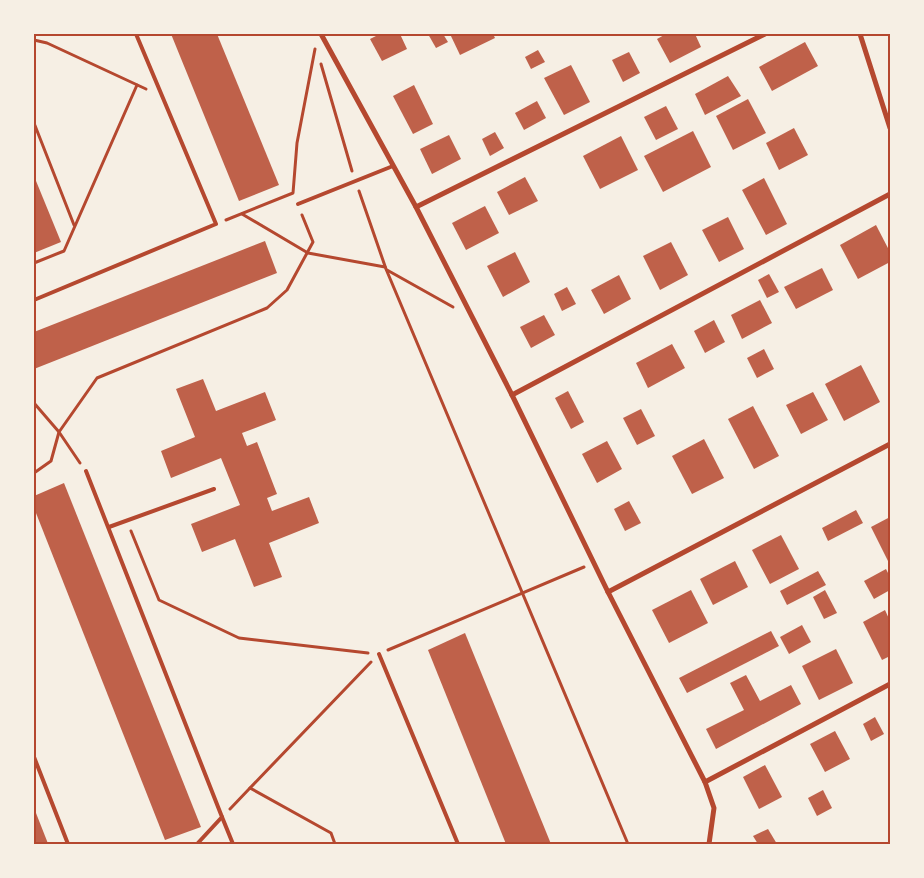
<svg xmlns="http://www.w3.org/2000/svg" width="924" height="878" viewBox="0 0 924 878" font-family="'Sofia Sans Condensed',sans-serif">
<rect width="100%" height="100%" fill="#f6efe4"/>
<g fill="#bf614a">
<path d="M171 34H217L279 185 239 201Z"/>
<path d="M380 34H400L407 49 382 61 370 39Z"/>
<path d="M428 34H443L448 42 436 48Z"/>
<path d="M450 34H493L495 38 460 55Z"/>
<path d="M666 34H695L701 47 670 63 657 39Z"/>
<path d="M805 42 818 66 772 91 759 67Z"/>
<path d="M538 50 545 62 531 69 525 57Z"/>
<path d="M629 52 640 73 623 82 612 60Z"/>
<path d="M571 65 590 102 564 115 544 78Z"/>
<path d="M728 76 741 96 705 115 695 94Z"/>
<path d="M414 85 433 124 413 134 393 96Z"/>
<path d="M748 99 766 133 733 150 716 116Z"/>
<path d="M537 101 546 118 524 130 515 113Z"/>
<path d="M666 106 678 129 656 140 644 117Z"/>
<path d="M794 128 808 155 779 170 766 143Z"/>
<path d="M693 131 711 167 663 192 644 156Z"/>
<path d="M495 132 504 148 490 156 482 139Z"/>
<path d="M449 135 461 159 432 174 420 149Z"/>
<path d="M621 136 638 170 600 189 583 156Z"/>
<path d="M34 176 61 242 34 253Z"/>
<path d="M525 177 538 201 509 215 497 192Z"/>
<path d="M764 178 787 224 766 235 742 190Z"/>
<path d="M485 206 499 233 466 250 452 223Z"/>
<path d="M728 217 744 249 719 262 702 230Z"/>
<path d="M876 225 890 252V262L858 279 840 245Z"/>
<path d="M265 241 277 273 34 369V332Z"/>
<path d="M671 242 688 275 660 290 643 256Z"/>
<path d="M515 252 530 282 503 297 487 266Z"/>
<path d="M822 268 833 290 796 309 784 287Z"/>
<path d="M769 274 779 292 767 298 758 280Z"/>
<path d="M619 275 631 299 604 314 591 290Z"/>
<path d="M567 287 576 304 562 311 554 294Z"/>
<path d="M760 300 772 323 742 339 731 315Z"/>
<path d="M544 315 555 335 531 348 520 327Z"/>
<path d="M714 320 725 342 705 353 694 331Z"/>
<path d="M672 344 685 368 648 388 636 363Z"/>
<path d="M764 349 774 369 757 378 747 358Z"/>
<path d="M861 365 880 402 844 421 825 384Z"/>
<path d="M203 379 216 411 265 392 276 420 242 433 247 446 257 442 277 494 267 498 272 511 309 497 319 523 269 543 282 577 254 587 235 539 202 552 191 524 240 505 221 458 171 478 161 451 195 437 176 389Z"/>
<path d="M568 391 584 422 571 429 555 398Z"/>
<path d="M813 392 828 420 801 434 786 405Z"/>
<path d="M753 406 779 456 754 469 728 419Z"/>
<path d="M641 409 655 436 637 445 623 418Z"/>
<path d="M704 439 724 478 692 494 672 456Z"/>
<path d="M607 441 622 469 597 483 582 454Z"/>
<path d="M64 483 201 827 165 840 34 508V496Z"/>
<path d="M629 501 641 523 625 531 614 509Z"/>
<path d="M856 510 863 523 828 541 822 528Z"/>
<path d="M890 517V565L871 527Z"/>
<path d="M781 535 799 569 770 584 752 550Z"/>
<path d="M735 561 748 587 713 605 700 579Z"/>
<path d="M886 569 890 577V590L874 599 864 581Z"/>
<path d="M818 571 826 585 787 605 780 591Z"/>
<path d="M691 590 708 623 669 643 652 610Z"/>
<path d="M825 590 837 613 824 619 813 597Z"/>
<path d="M885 610 890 621V656L882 660 863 622Z"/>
<path d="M802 625 811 642 789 654 780 637Z"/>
<path d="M771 631 779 646 687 693 679 678Z"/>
<path d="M465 633 551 844H506L428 650Z"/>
<path d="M836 649 853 683 819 700 802 666Z"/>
<path d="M746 675 760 701 791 685 801 704 716 749 706 729 744 710 730 683Z"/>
<path d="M875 717 884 734 871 741 863 724Z"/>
<path d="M835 731 850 759 825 772 810 744Z"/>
<path d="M765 765 782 797 759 809 743 777Z"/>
<path d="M823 790 832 808 817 816 808 798Z"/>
<path d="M34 808 47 841 48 844H34Z"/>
<path d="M768 829 777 844H758L753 836Z"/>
</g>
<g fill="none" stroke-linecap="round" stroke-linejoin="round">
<g stroke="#b5482f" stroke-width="3">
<path d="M34 40 47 43 146 89"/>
<path d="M321 64 352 171"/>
<path d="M34 123 74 225"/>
<path d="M359 191 386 269 628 844"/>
<path d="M242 214 308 253 385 267"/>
<path d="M226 220 293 193 297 143 315 49"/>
<path d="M34 263 64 251 137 85"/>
<path d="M387 270 453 307"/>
<path d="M34 403 59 432 51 461 34 473"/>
<path d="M80 463 59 432 97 378 267 308 287 290 313 242 302 215"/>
<path d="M131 531 159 600 239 638 368 653"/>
<path d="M388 650 584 567"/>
<path d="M250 788 371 662"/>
<path d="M230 809 250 788 331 833 335 844"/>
</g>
<g stroke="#b5482f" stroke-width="4">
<path d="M298 204 393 166"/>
<path d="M34 300 216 224 136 34"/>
<path d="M86 471 222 817 197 844"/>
<path d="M109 527 214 489"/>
<path d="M379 654 458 844"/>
<path d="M34 757 68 844"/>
<path d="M222 817 233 844"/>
</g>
<g stroke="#b5482f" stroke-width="5">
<path d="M321 34 416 207 512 395 608 592 705 782 714 808 709 844"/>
<path d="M860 34 890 128"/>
<path d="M416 207 765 34"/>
<path d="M512 395 890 194"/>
<path d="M608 592 890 444"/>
<path d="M705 782 890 684"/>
</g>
</g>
<rect width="924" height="878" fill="none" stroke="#f6efe4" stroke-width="70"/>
<rect x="35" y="35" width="854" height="808" fill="none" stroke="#b5482f" stroke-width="2"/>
</svg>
